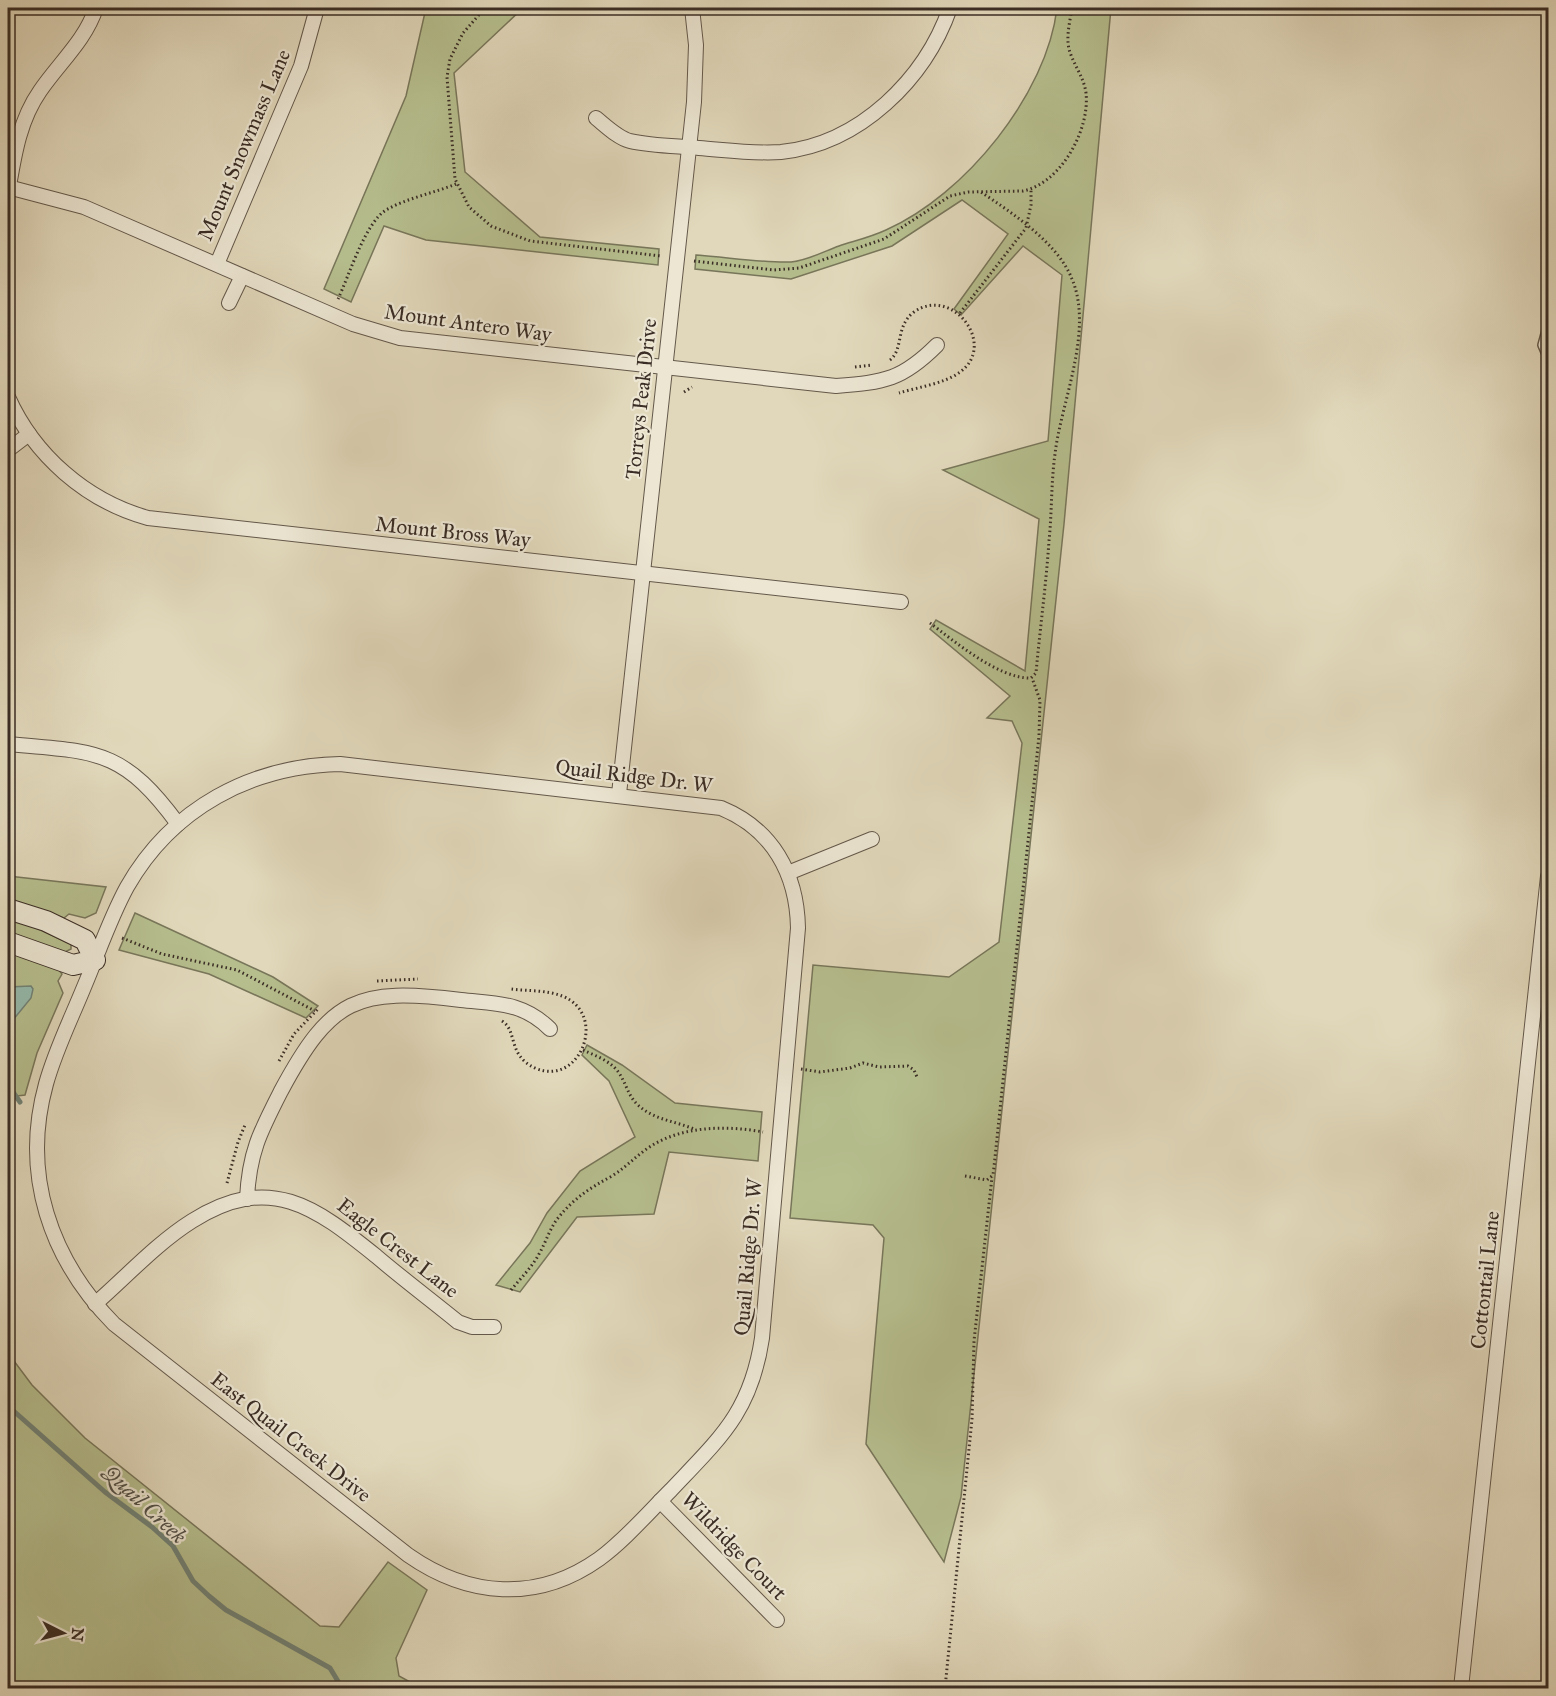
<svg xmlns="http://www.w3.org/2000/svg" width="1556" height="1696" viewBox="0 0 1556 1696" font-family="'IM FELL Great Primer',serif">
<rect width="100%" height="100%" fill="#e1d8bb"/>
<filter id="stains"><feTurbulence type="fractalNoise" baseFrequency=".00333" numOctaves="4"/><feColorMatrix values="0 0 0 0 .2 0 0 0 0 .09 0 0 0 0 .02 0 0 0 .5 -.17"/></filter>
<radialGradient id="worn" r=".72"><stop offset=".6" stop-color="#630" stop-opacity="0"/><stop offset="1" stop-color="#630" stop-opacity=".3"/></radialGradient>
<g fill="#b6be8e" stroke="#78765a" stroke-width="1.5">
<path d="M426 8H523L454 73 465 172 540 237 659 249 658 265 426 240 384 226 351 302 324 289 406 96Z"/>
<path d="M1057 8H1111L1064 524 961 1497 944 1562 866 1444 884 1238 873 1225 790 1218 813 965 949 977 999 942 1022 743 1012 721 987 718 1010 696 930 629 936 620 1025 671 1039 519 943 470 1048 441 1062 275 1023 246 961 315 954 309 1008 234 962 200 892 246 791 279 695 269 696 255C727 257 760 263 791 262 806 261 825 251 839 246 854 241 871 237 886 230 965 195 1047 94 1057 8Z"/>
<path d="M8 876 106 887 96 913 85 918 69 914 64 918 8 900Z"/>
<path d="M135 913 273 977 318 1006 306 1018 209 974 119 950Z"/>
<path d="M8 919 25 923 71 944V949L65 952 8 933Z"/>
<path d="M8 951 58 969 62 974 58 981 63 993 37 1053 25 1095 8 1097Z"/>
<path d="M587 1045 622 1065 675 1103 762 1112 758 1161 669 1152 654 1214 577 1217 520 1292 496 1285 530 1243 547 1213 580 1171 635 1137 609 1081 582 1055Z"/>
<path d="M8 1353 32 1385 85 1438 320 1626 339 1627 388 1562 427 1590 396 1658 399 1676 421 1688H8Z"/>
</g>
<path fill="#95baac" stroke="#718276" stroke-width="1.5" d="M31 986 33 989 31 998 8 1026V987Z"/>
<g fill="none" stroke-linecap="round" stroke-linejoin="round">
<g stroke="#718276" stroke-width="5">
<path d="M8 1085 20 1102"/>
<path d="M8 1406 105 1492 152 1527 173 1546 193 1581 209 1596 226 1610 330 1668 342 1688"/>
</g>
<g stroke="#64584a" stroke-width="10">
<path id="lane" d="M1548 323 1542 345 1548 359"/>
</g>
<g stroke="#64584a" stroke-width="16">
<g id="street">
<path d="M596 118C606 126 618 138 630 141 652 146 677 146 699 148 726 150 754 154 781 152 860 144 925 79 950 8"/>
<path d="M8 187 84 207 353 324 400 338 836 386C885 382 902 380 937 345"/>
<path d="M8 192C14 157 19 121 40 91 59 63 85 41 96 8"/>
<path d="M217 264 301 66 317 8"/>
<path d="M229 303 242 276"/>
<path d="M8 397C34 455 86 501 148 518L901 602"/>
<path d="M8 450 29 434"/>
<path d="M8 744C96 752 122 748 178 824"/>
<path d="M340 764 721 808C772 829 797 873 798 928L762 1338C751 1412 720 1438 671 1490 648 1513 625 1540 599 1559 537 1603 468 1597 408 1555L114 1324C50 1259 21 1174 46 1084 55 1051 71 1019 84 987 98 954 110 918 127 887 172 808 251 766 340 764Z"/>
<path d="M619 794 694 102 696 45 692 8"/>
<path d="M788 873 872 839"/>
<path d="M247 1199C249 1153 260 1132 281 1091 331 998 357 987 461 1000 497 1004 523 1002 550 1029"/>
<path d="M95 1304C126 1277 157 1243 192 1221 270 1172 315 1207 376 1256 403 1279 431 1300 458 1322L472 1327H494"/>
<path d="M660 1501 777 1620"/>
<path d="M1461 1688 1548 876"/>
</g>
</g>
<g stroke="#3a2d25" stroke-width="22">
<path id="secondary" d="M8 909 46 921 85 940 95 960 73 965 8 942"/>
</g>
<g stroke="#3a2d25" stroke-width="3" stroke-dasharray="1.5 3" stroke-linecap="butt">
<path d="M485 8 463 33 450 59 447 77 455 179 469 207 491 226 530 241 661 256"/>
<path d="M694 261 774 270 799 268 884 239 950 196 968 192 1023 191C1061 183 1090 130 1086 93 1084 77 1073 64 1069 49 1066 36 1070 21 1072 8"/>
<path d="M338 299C349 276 365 223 386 210 407 198 434 193 456 184"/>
<path d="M960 313 1026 228 1031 205V189"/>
<path d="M890 360C904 349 895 326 914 312 952 285 998 345 960 372 944 384 918 387 899 393"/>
<path d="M855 367 872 365"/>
<path d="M684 392 692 387"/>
<path d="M930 623C954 641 999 679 1031 678L1036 673C1040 629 1046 585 1049 541 1052 512 1051 483 1055 454 1061 402 1094 331 1072 279 1058 243 1012 213 981 192"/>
<path d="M122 938 162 954 237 970 315 1011"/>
<path d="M377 981 418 979"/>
<path d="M502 1021C518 1031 507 1055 535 1068 580 1088 609 1014 562 996 547 990 527 991 511 989"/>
<path d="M583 1050C596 1056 611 1061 619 1073 626 1083 628 1096 638 1105 654 1120 675 1121 694 1129"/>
<path d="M279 1061 294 1034 318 1009"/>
<path d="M801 1069 820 1072 850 1068 863 1063 879 1067 908 1066 914 1070 917 1077"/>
<path d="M965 1176 987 1180 993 1175 994 1167 1039 736 1040 700 1032 678"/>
<path d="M227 1183 238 1142 245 1125"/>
<path d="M511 1290C521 1278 532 1267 539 1254 546 1242 550 1228 558 1218 574 1198 590 1188 612 1176 625 1168 635 1157 648 1148 680 1126 726 1125 763 1132"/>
<path d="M945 1688 972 1419 974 1341 992 1177"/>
</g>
<use href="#lane" stroke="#ece6d3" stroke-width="7"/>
<use href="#street" stroke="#ece6d3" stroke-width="14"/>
<use href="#secondary" stroke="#ece6d3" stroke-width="20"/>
</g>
<g text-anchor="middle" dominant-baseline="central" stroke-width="4.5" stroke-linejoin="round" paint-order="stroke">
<g font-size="21" fill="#3a2d25" stroke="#ece6d3">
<text transform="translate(244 145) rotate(-67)">Mount Snowmass Lane</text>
<text transform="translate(468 323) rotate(8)">Mount Antero Way</text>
<text transform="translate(641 399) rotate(-84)">Torreys Peak Drive</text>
<text transform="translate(453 532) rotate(6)">Mount Bross Way</text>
<text transform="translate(634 776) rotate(7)">Quail Ridge Dr. W</text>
<text transform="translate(398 1248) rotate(38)">Eagle Crest Lane</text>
<text transform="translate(748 1257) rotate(-85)">Quail Ridge Dr. W</text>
<text transform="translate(1485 1280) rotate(-84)">Cottontail Lane</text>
<text transform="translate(291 1437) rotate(38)">East Quail Creek Drive</text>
<text transform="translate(734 1546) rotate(46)">Wildridge Court</text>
</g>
<g font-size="22" font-style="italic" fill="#515047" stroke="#ece6d3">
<text transform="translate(145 1504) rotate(43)">Quail Creek</text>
</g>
</g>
<rect width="1556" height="1696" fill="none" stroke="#e1d8bb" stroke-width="30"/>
<rect x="9" y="9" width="1538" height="1678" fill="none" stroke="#3a2d25" stroke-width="3"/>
<rect x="15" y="15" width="1526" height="1666" fill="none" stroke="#3a2d25" stroke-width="1.5"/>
<g transform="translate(63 1633) rotate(96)" stroke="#ece6d3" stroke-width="4.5" paint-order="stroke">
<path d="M0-4.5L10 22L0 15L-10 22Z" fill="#3a2d25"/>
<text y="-9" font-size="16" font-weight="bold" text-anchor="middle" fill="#3a2d25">N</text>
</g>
<rect width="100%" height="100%" filter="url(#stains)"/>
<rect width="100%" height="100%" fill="url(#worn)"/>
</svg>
